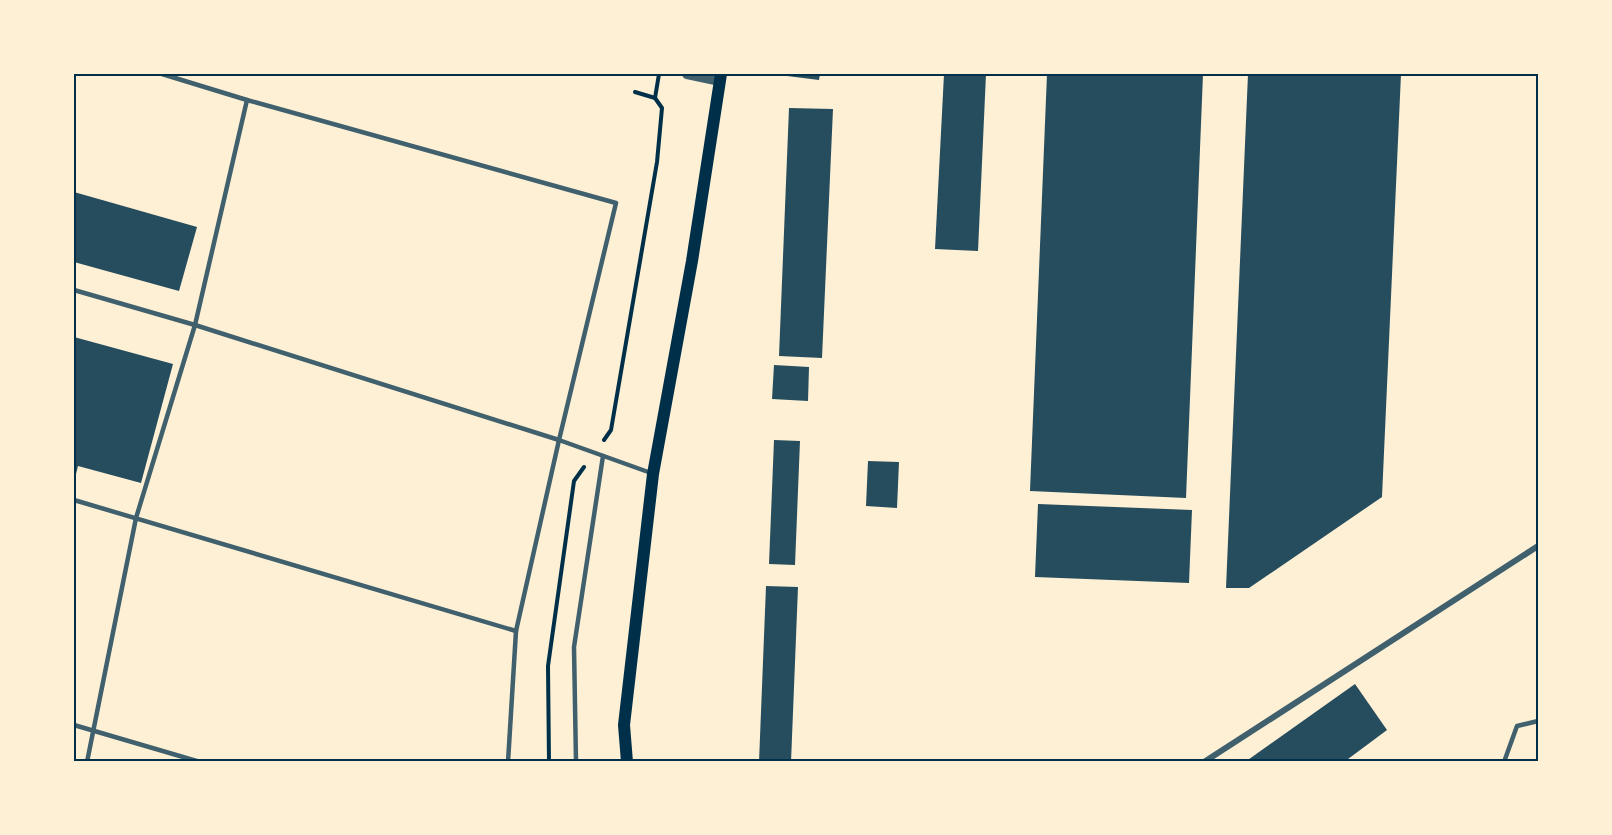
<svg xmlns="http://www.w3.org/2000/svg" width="1612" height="835" viewBox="0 0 1612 835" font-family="Lato,sans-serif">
<rect width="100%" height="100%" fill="#fdf0d5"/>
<g fill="#264d5e">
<path d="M788 74H820L819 80 787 76Z"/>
<path d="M944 74H986L978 251 935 249Z"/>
<path d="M1047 74H1203L1186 498 1030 491Z"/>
<path d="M1248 74H1401L1382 497 1249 588H1226Z"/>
<path d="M789 108 833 109 822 358 779 356Z"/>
<path d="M74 192 197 227 179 291 74 262Z"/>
<path d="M74 337 173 364 141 483 78 466 75 478 74 477Z"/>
<path d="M774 365 809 367 808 401 772 399Z"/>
<path d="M774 440 800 441 795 565 769 564Z"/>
<path d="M868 461 899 462 897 508 866 506Z"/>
<path d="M1038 504 1192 510 1189 583 1035 577Z"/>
<path d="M766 586 798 587 791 762H759Z"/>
<path d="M1355 684 1387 730 1344 762H1245Z"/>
</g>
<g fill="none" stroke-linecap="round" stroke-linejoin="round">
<g stroke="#003049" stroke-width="4">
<path d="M655 98 659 74"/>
<path d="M604 440 611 430 657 162 662 108 655 98 635 92"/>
<path d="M549 762 548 666 574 481 584 467"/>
</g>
<g stroke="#3f606c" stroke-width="4.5">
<path d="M162 74 247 100 616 203 559 440 516 631 508 762"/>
<path d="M74 290 195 325 559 440 651 473"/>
<path d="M74 500 516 631"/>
<path d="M74 725 200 762"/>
<path d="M87 762 136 518 195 325 247 100"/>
<path d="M576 762 574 647 603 456"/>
<path d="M1504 762 1517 726 1538 721"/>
</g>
<path stroke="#3f606c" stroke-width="6" d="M1204 762 1538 546"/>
<path stroke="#3f606c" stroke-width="10" d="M687 74 720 81"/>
<path stroke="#003049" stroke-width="12" d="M627 762 624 725 653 474 692 261 721 74"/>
</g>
<rect width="1612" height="835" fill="none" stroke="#fdf0d5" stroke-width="150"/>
<rect x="75" y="75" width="1462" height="685" fill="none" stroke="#003049" stroke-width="2"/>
</svg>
